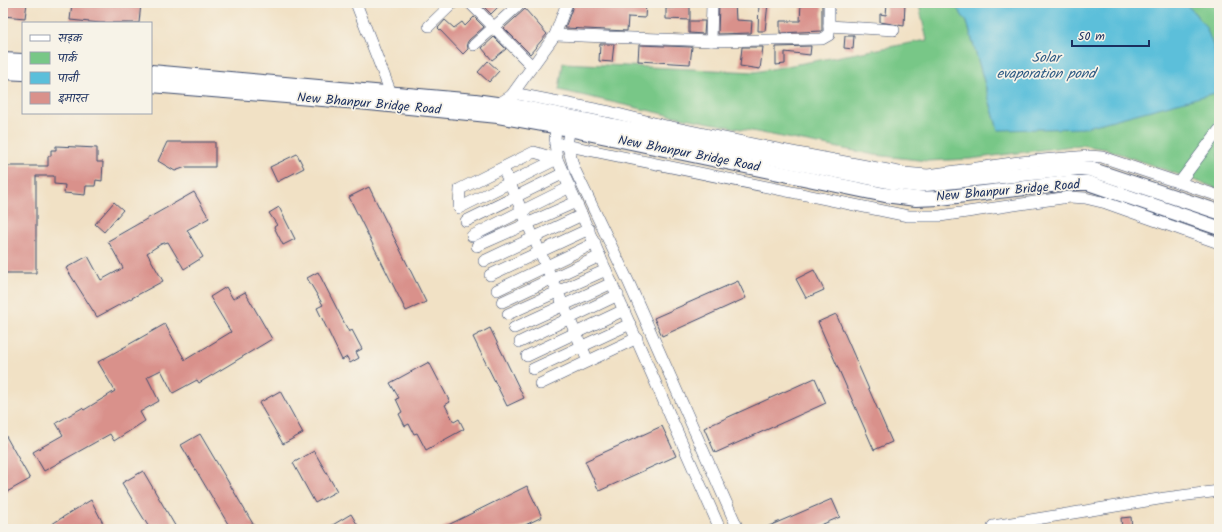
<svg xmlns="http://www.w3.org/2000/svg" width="1222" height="532" viewBox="0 0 1222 532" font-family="Kalam,'Playpen Sans Deva',sans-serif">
<rect width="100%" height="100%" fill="#f7f3e8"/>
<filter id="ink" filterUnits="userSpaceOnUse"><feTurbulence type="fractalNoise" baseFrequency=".025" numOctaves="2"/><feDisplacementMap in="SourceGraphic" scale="8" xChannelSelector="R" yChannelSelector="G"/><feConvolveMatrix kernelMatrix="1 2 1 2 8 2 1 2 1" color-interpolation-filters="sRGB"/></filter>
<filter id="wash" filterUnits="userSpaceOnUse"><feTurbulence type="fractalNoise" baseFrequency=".012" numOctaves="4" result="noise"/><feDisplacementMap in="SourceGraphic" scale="16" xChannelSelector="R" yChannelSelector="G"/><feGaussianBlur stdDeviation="0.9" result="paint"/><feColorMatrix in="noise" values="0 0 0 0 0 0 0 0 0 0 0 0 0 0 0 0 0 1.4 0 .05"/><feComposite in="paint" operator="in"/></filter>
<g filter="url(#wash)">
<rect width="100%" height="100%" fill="#f1e1c5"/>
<g fill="#78c787" stroke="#4a7b72">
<path d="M920 3H953L967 22 998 130 1219 92V189L1106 149 1080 145 970 159 927 161 875 155 664 114 559 90 563 63 755 72 927 40 920 10Z"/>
<path d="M1183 3H1219V62C1206 37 1209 22 1183 3Z"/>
</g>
<path fill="#5bbfda" stroke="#3b779c" d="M953 3H1183L1191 9 1206 27 1219 62V92L1083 128 998 130 967 22Z"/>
<g id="blocks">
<g fill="#d9918b">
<path d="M3 3H27L25 18 3 16Z"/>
<path d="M72 3H141L139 23H100L70 20Z"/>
<path d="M480 3H502L491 14Z"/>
<path d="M574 3H646L645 18 628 17 627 31 565 28Z"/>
<path d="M674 3H690V20L666 19V8H674Z"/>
<path d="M719 3H735L736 20 752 21 751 33 718 34Z"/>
<path d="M759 3H768L765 31H758Z"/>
<path d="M801 3H822V31L780 33V21H800Z"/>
<path d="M887 3H905L904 26 880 22V14L886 15Z"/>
<path d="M525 9 547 34 530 54 504 28Z"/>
<path d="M474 17 484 27 469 40 467 43 468 49 463 54 438 28 445 20 454 28 462 22 465 26Z"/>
<path d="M689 21H705L704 34 689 33Z"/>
<path d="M845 36H854L853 49 844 48Z"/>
<path d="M494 37 506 49 492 60 482 48Z"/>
<path d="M600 44H614L612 62 599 61Z"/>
<path d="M639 45 692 47 690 64 638 61Z"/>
<path d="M811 46 810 55 785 52V64L776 65V47Z"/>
<path d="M742 47H763L760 69 740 66Z"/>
<path d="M488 61 499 71 489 82 478 72Z"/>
<path d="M167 142H215V167H186L175 171 158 161Z"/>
<path d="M56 146 97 148V162H103L102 181 96 180 95 186H86L85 195 64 193 65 185 54 184V176H36V273H3V166H48V156H51V150H56Z"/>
<path d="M297 154 304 168 277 182 270 167Z"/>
<path d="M369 187 426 302 406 311 349 197Z"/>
<path d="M194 192 209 218 187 230 203 257 184 269 168 242 161 244 147 253 163 281 97 317 66 268 88 256 101 280 123 268 108 241Z"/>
<path d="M114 202 123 210 104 232 95 224Z"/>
<path d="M279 207 295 239 283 245 274 227 277 225 269 213Z"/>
<path d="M814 270 824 290 806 298 796 279Z"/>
<path d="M318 272 349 332 352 330 362 349 356 352 359 358 350 363 347 357 342 360 317 308 323 305 307 278Z"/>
<path d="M738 281 746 298 662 336 654 318Z"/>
<path d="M226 287 233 299 245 292 272 339 199 383 197 380 173 393 161 370 147 377 159 401 140 412 145 421 114 441 110 434 44 471 33 452 63 435 56 423 82 408 84 410 115 391 98 362 165 324 185 360 231 332 210 297Z"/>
<path d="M836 314 892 442 874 450 818 322Z"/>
<path d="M490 328 524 398 507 406 473 337Z"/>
<path d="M429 362 450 402 445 405 454 422 459 419 464 429 426 450 417 433 414 434 409 424 405 426 399 414 402 412 396 399 399 398 390 383Z"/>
<path d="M815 378 826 403 715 453 704 428Z"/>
<path d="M280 391 303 433 283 444 259 403Z"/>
<path d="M662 426 676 456 599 491 585 461Z"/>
<path d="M3 431 30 479 5 493 3 488Z"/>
<path d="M200 434 256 529H231L181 445Z"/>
<path d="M314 451 337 491 315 503 293 463Z"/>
<path d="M143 471 177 529H150L122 483Z"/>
<path d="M527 486 542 517 517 529H440Z"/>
<path d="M832 499 840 517 811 529H762Z"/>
<path d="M91 500 106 529H44L68 514Z"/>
<path d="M351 514 360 529H326Z"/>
<path d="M1131 517 1132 529H1122L1121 518Z"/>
</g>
</g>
</g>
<g filter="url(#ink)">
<use href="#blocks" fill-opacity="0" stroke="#3b4a6d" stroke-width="1"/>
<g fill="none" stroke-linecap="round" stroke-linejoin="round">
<g stroke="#3b4a6d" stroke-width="12">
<g id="minor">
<path d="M356 3 389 88 388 94"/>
<path d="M470 3 532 66"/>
<path d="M429 26 453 3"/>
<path d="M829 26 894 30"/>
<path d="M555 35 711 41 822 39 829 35V3"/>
<path d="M711 41 712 3"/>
<path d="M474 45 521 3"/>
<path d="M511 96 555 35 567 3"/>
<path d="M498 104 511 96 518 94 610 112 666 126 792 152 904 173 928 175 1019 162 1089 156 1102 157 1219 196"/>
<path d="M556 118 555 143 557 159 720 529"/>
<path d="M571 121 567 144 574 168 629 283 738 529"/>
<path d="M555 143 908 216H940L1069 197 1085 198 1106 203 1219 243"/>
<path d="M534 152 557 159 459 208 460 189Z"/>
<path d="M503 168 588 361"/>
<path d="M1179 183 1219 130"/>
<path d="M466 221 564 173"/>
<path d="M472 236 570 187"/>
<path d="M477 246 576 202"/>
<path d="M484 261 582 215"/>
<path d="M490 275 589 229"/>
<path d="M497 290 595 243"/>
<path d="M502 302 600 256"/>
<path d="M508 314 606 270"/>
<path d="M514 328 612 283"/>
<path d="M520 342 618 295"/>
<path d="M527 356 624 310"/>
<path d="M533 369 630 324"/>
<path d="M540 384 637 338"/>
<path d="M993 526 1165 498 1219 491"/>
</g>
</g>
<g stroke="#3b4a6d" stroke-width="16">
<g id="tertiary">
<path d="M3 60 23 61"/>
<path d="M3 72 23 73"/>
<path d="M151 72 475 101 525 108 892 182 917 185 1079 168 1090 169 1219 212"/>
<path d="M151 85 359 102 498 116 554 126 885 195 916 199 940 198 1068 183H1088L1219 228"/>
</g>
</g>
<use href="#minor" stroke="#fff" stroke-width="11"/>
<use href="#tertiary" stroke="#fff" stroke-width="14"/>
</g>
</g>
<g text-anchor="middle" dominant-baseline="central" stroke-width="3.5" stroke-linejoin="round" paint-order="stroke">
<g font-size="13" fill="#1b2f5e" stroke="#f7f3e8">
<text transform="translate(369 104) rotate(5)">New Bhanpur Bridge Road</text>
<text transform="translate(689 154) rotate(11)">New Bhanpur Bridge Road</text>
<text transform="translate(1008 191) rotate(-5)">New Bhanpur Bridge Road</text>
</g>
<g font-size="14" font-style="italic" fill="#2e5a83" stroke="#f7f3e8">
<text x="1046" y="58">Solar<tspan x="1046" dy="16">evaporation pond</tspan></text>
</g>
</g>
<rect width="1222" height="532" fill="none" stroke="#f7f3e8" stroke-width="16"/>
<rect x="22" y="22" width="130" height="92" fill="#f7f3e8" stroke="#9fa5b1"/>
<rect x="30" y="35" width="20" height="6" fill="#ffffff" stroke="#9fa5b1"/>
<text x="58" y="42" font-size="12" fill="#1b2f5e">सड़क</text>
<rect x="30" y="52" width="20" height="12" fill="#78c787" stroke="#9fa5b1"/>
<text x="58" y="62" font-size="12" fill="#1b2f5e">पार्क</text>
<rect x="30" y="72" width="20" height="12" fill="#5bbfda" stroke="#9fa5b1"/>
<text x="58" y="82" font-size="12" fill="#1b2f5e">पानी</text>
<rect x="30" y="92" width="20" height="12" fill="#d9918b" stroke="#9fa5b1"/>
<text x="58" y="102" font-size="12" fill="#1b2f5e">इमारत</text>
<path d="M1072 40v6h77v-6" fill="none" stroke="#1b2f5e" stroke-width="2"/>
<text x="1078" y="40" font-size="12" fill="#1b2f5e" stroke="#f7f3e8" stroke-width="3" paint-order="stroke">50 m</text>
</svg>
